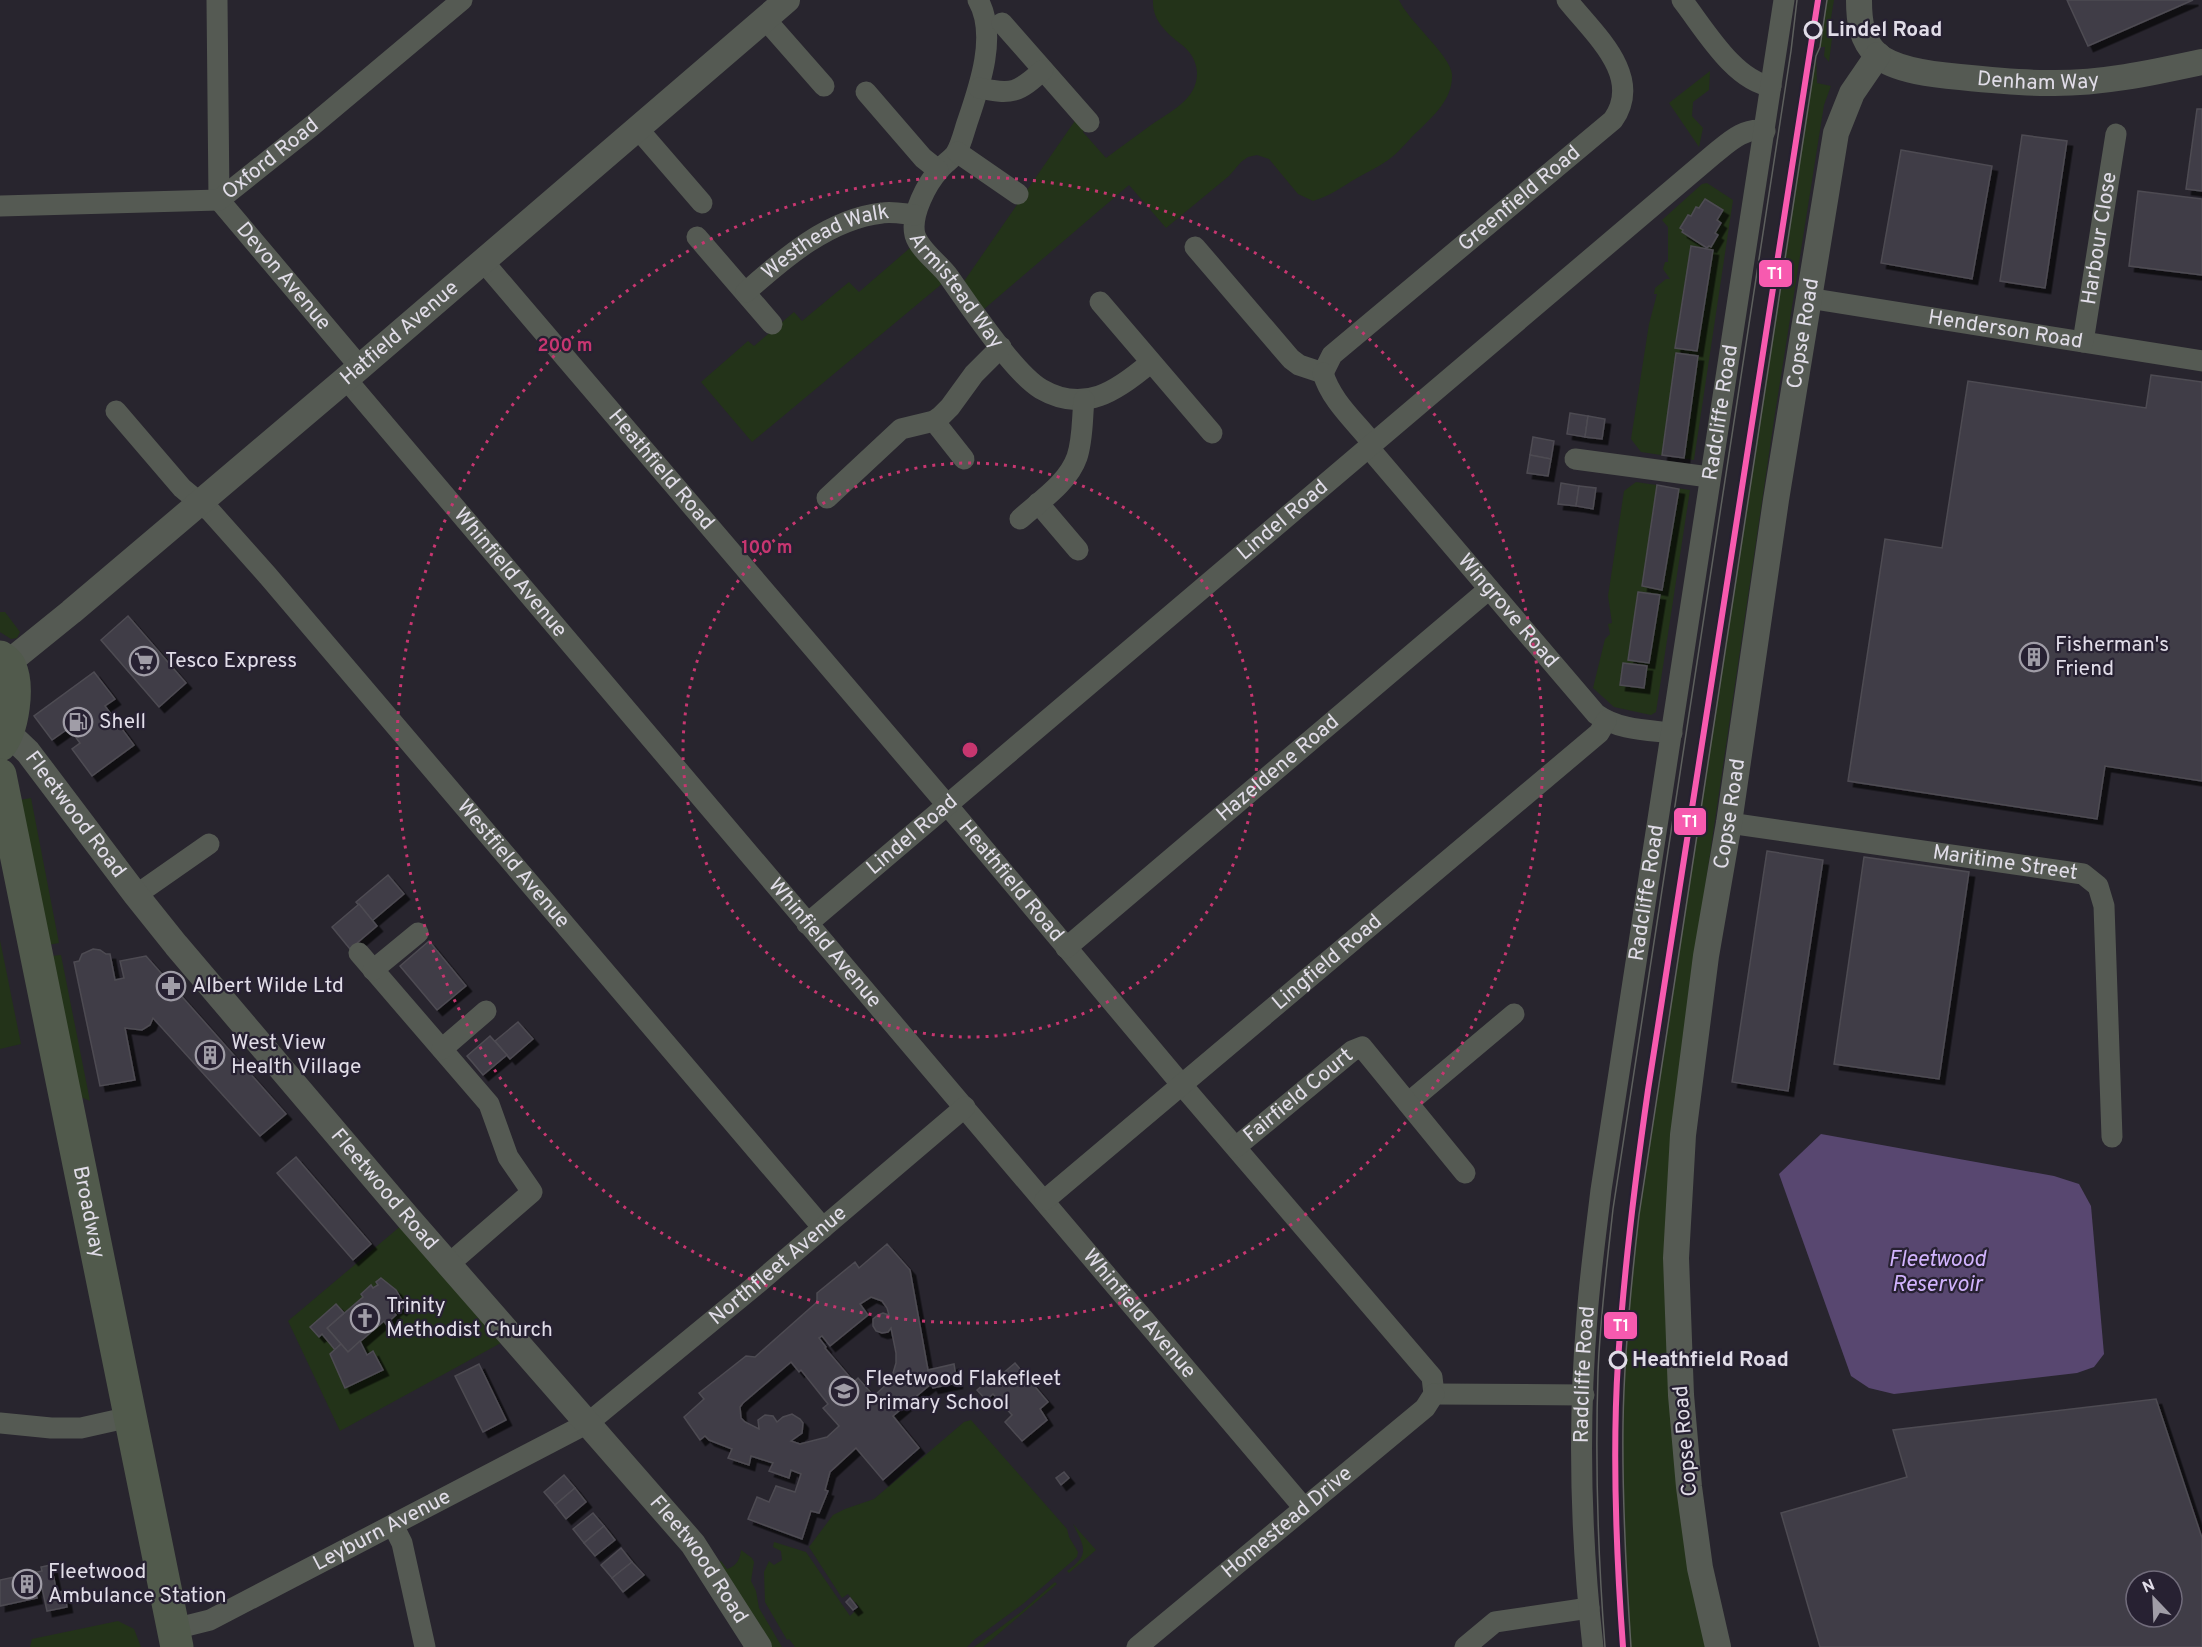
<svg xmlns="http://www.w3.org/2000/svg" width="2202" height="1647" viewBox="0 0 2202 1647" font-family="Overpass,sans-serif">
<defs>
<filter id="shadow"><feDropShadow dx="5.5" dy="5.5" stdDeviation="0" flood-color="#0009"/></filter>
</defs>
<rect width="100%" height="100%" fill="#28252e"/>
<g fill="#233319">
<path d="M1153 0H1399C1409 22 1450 55 1452 74 1453 99 1434 115 1418 131 1409 139 1402 149 1392 157 1381 166 1369 171 1357 178 1340 188 1332 195 1313 201L1298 194 1269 159 1257 155 1248 157 1241 162 1229 176 1166 228 1129 185 976 316 958 290 1081 112 1089 122 1083 132 1106 158C1121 147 1136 136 1151 125 1171 111 1198 99 1197 72 1196 61 1191 52 1182 45 1167 33 1152 21 1153 0Z"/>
<path d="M1827 0H1834L1831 18 1834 22 1829 62 1824 56 1825 47H1820V45Z"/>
<path d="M1816 56 1817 83 1831 86 1824 105 1774 420 1696 949 1666 1270 1718 1647H1631C1626 1573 1622 1498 1623 1424 1624 1354 1631 1284 1639 1215Z"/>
<path d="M1710 71 1709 90 1693 102 1692 116 1703 128 1699 147 1669 103Z"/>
<path d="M1707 183 1733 200 1694 460 1641 452 1631 439 1649 324 1657 294H1654L1655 288 1666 279H1670L1663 269 1665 262H1668V227L1662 220 1702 184Z"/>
<path d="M918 241 949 278 752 442 701 382 748 341 754 346 794 312 802 321 849 282 859 292Z"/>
<path d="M1636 482 1690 490 1656 712 1651 715 1614 707 1593 688 1605 639 1610 634 1608 624 1612 623 1608 596 1624 491Z"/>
<path d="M0 612H5L20 632 17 638 11 639 0 632Z"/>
<path d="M31 798 59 943 48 945 20 800Z"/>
<path d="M0 940 21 1044 0 1049Z"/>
<path d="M61 955 90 1101 81 1097 51 956Z"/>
<path d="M409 1219 512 1337 340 1431 288 1321Z"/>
<path d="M971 1420 1067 1529 1069 1537 1078 1552 1077 1557 1024 1603 975 1639 967 1647H795L789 1639 787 1640 765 1602 764 1572 769 1561 774 1565 782 1560 781 1551 773 1547 774 1542 806 1552 850 1616 859 1607 848 1594 842 1598 809 1547 833 1515 845 1509 874 1499 964 1422Z"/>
<path d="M1073 1524 1096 1550 1069 1573 1067 1571C1091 1555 1084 1546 1073 1524Z"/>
<path d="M741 1550 752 1558 754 1562 751 1581 756 1591 759 1608 782 1647H770L716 1564 721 1561 727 1569C737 1566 740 1559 741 1550Z"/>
<path d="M1055 1582 1057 1584 983 1647H974L1021 1612Z"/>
<path d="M118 1621 134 1629 141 1647H30L32 1639Z"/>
</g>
<path fill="#584770" d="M1821 1134 2054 1176 2079 1184 2091 1206 2104 1354 2094 1367 2077 1373 1894 1394 1869 1388 1851 1376 1779 1174Z"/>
<g fill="#403e46" stroke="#4e4b53" stroke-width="1.5" fill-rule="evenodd" filter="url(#shadow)">
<path d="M2067 0H2193L2088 46Z"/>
<path d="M2197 109H2202V191L2186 189Z"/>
<path d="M2022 135 2067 141 2045 288 2000 281Z"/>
<path d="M1901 150 1992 166 1972 279 1881 263Z"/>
<path d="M2138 191 2202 199V275L2129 266Z"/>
<path d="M1705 199 1723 210 1717 220 1721 223 1715 233 1718 235 1711 247 1709 246 1707 248 1682 232 1683 230 1680 228 1688 215 1691 216 1696 207 1699 208Z"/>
<path d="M1691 246 1713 250 1697 351 1675 348Z"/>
<path d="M1676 353 1698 356 1684 458 1662 455Z"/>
<path d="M2151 375 2202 382V781L2105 766 2097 819 1848 781 1885 539 1942 548 1968 381 2146 408Z"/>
<path d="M1570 413 1588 416 1585 437 1567 434Z"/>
<path d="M1588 416 1605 419 1602 439 1585 437Z"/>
<path d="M1533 437 1554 441 1551 459 1530 455Z"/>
<path d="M1530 455 1551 459 1548 476 1527 473Z"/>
<path d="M1561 483 1579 486 1576 506 1558 504Z"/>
<path d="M1657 485 1679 489 1662 590 1642 586Z"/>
<path d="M1579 486 1596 488 1593 509 1576 506Z"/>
<path d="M1638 592 1660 595 1649 663 1628 660Z"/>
<path d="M128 616 186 683 159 707 101 640Z"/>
<path d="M1623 663 1647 666 1644 688 1620 685Z"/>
<path d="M94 672 115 699 105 706 134 745 92 776 72 749 80 743 69 728 52 740 34 716Z"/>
<path d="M1767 851 1823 860 1788 1091 1732 1082Z"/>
<path d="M1864 857 1969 872 1939 1079 1834 1064Z"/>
<path d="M388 875 404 894 372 921 356 902Z"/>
<path d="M359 904 377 926 350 949 332 927Z"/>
<path d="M429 941 466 986 437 1010 400 966Z"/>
<path d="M93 949 100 950 106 954H110L115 980 124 978 120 961 146 956 286 1114 260 1136 153 1018 150 1025 142 1030 125 1028 135 1080 100 1086 74 962 79 961 82 954Z"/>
<path d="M518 1022 533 1039 510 1059 495 1041Z"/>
<path d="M490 1036 507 1055 483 1075 467 1056Z"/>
<path d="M296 1157 371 1244 353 1260 277 1173Z"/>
<path d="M887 1244 910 1270 928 1370 954 1364 957 1383 933 1388 931 1384 893 1416 919 1448 883 1480 856 1448 830 1472 825 1490 828 1491 819 1513 811 1511 802 1539 748 1519 757 1497 769 1502 776 1486 795 1492 801 1474 791 1470 789 1478 769 1471 773 1463 751 1456 749 1465 728 1458 732 1449 709 1440 705 1436 700 1440 684 1417 704 1399 699 1393 746 1356 755 1357 817 1302V1293L855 1262 859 1268ZM871 1297 882 1301 887 1308 889 1315 883 1313 878 1315 873 1319V1326L876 1331 882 1333 888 1332 891 1328 896 1353V1363L891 1380 874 1396 858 1378 854 1382 825 1348 826 1347 819 1338 822 1336 830 1346 868 1315 860 1304ZM791 1362 799 1372 801 1370 828 1404 823 1408 839 1426 827 1437 800 1444 791 1441 802 1433 803 1423 800 1419 792 1414 783 1417 777 1422 773 1416 765 1415 758 1420 759 1429 745 1422 741 1418 740 1407 743 1403Z"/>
<path d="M381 1278 396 1290 405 1306 401 1310 398 1308 393 1312 396 1315 386 1324 384 1321 348 1352 327 1328 363 1297 361 1294 371 1285 373 1288 378 1285 376 1282Z"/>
<path d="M336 1304 344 1313 327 1328 341 1344 335 1350 322 1334 319 1337 310 1327Z"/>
<path d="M360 1341 367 1355 373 1351 383 1370 345 1388 330 1354 341 1344 348 1352Z"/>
<path d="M1015 1363 1048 1402 1040 1409 1047 1420 1022 1441 1005 1422 1012 1415 993 1394 986 1400 977 1390 992 1377 995 1380Z"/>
<path d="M479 1364 506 1420 483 1432 455 1376Z"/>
<path d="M2156 1399 2202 1538V1647H1820L1781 1513 1907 1477 1893 1430ZM2136 1581H2172V1617H2136Z"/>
<path d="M1064 1472 1069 1478 1061 1485 1056 1478Z"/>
<path d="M564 1475 575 1488 555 1505 544 1492Z"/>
<path d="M575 1488 586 1502 566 1519 555 1505Z"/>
<path d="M593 1513 604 1526 584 1543 573 1529Z"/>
<path d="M604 1526 615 1540 595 1556 584 1543Z"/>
<path d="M621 1548 632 1562 612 1578 601 1565Z"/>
<path d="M632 1562 644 1575 623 1592 612 1578Z"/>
<path d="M51 1565 57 1593 64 1591 67 1607 47 1611 42 1588 35 1590 37 1598 0 1606V1580L42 1571 41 1567Z"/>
<path d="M850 1598 857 1607 853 1610 846 1602Z"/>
</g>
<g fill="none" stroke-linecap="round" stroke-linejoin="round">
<g stroke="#555a53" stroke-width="21">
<path id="s1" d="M217 0 219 200 360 367"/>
<path id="s2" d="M978 0C998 35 979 88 967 123 964 132 961 145 956 153 952 159 945 163 940 169 927 183 910 215 915 235 920 251 940 264 949 277 956 287 963 297 970 307 986 329 1018 375 1041 389 1084 414 1117 391 1150 363"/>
<path d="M1682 0C1704 28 1734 81 1771 86"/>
<path d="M765 19 824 86"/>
<path d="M1002 23 1089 122"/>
<path d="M979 88C1012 95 1018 93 1043 70"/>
<path d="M866 92 923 158 938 170"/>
<path d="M638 129 702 203"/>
<path d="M957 152 1018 194"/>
<path id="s3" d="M0 206 219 200 313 125 462 0"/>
<path d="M697 237 772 324"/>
<path id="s4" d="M1195 247 1291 359 1299 365 1323 373 1332 355 1613 120C1644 76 1594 34 1567 0"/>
<path id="s5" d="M482 260 948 806 1181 1084 1432 1377 1434 1394"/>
<path id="s6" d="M746 292C784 258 829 219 882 213 892 211 905 214 915 215"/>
<path id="s7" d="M1808 298 2202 361"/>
<path d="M1100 302 1212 433"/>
<path id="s8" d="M2083 342 2116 134"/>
<path d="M1323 373C1331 401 1356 422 1373 444"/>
<path id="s9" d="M346 379 1304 1508"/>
<path id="s10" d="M116 411 182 488 211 512 268 576 823 1228"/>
<path d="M934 421 964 459"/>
<path id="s11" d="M1369 448 1596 714C1618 730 1647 730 1672 733"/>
<path d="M1575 459 1709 477"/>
<path d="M827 498 901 429 934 421 941 416 950 407 974 374 1001 347"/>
<path d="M1038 503 1078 550"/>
<path d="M1020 519C1040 501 1068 483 1077 457 1083 439 1082 419 1084 400"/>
<path id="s12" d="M1729 823 2083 874 2098 886 2104 906 2112 1137"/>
<path d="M136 895 209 844"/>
<path id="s13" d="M807 924 1714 154C1730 141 1744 127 1765 131"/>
<path id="s14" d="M1066 948 1489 589"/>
<path d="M359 953 489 1104 508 1157 532 1192 449 1264"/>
<path d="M373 970 418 933"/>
<path d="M442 1049 486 1011"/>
<path d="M1408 1103 1514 1014"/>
<path id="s15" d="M1236 1147 1352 1051 1362 1047 1465 1173"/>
<path id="s16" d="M1045 1200 1599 733 1606 721"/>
<path d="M1434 1394 1584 1395"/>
<path d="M0 1423 51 1428H81L130 1417"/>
<path d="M393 1525 402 1543 425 1647"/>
<path id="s17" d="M174 1629 210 1620 588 1423 751 1289 965 1107"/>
<path id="s18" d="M1137 1647 1425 1408 1434 1394"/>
<path d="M1465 1647 1495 1622 1589 1608"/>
<path id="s19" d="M1593 1647C1581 1541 1578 1424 1587 1317 1590 1275 1596 1232 1601 1190L1784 0"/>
</g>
<g stroke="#555a53" stroke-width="26">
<path id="s20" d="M1859 0C1859 20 1861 40 1877 55 1896 71 1936 75 1960 77 1989 80 2018 83 2048 83 2100 84 2151 73 2202 62"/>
<path id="s21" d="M8 663 71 612 360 367 787 0"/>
<path id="s22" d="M8 733 28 752 136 895 176 945 409 1219 693 1544 759 1647"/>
<path id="s23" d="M1718 1647 1700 1568 1689 1487 1681 1395 1676 1258 1683 1135 1706 956 1729 823 1776 500 1836 133 1852 93 1878 55"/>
</g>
<g stroke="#515a4c" stroke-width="33">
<path d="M0 657C4 660 8 662 10 667 19 686 13 729 0 745"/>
<path id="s24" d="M0 775 177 1647"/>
</g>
<g stroke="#5e605e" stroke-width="1.5">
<path d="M1605 1647C1598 1556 1595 1465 1598 1373 1600 1318 1607 1264 1613 1209L1791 51 1797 0"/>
<path d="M1631 1647C1626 1573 1622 1498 1623 1424 1624 1354 1631 1284 1639 1215L1816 56 1820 47 1827 0"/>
</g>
<g stroke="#272132" stroke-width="10">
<path id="tram-1" d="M1623 1647C1616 1552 1612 1456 1618 1361 1624 1270 1635 1180 1648 1090L1818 0"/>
</g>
<use href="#tram-1" stroke="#f75aaf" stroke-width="6"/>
</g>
<g fill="none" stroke="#c73670" stroke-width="3" stroke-dasharray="3 6">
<circle cx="970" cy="750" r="287"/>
<circle cx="970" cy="750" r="573"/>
</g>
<defs>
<g id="building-ring" transform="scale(1.5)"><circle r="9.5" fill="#272132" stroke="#a09da7" stroke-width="1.5"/><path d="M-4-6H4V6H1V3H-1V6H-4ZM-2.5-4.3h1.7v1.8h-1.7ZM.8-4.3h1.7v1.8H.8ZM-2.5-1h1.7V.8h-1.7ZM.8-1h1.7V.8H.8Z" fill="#a09da7"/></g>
<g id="supermarket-ring" transform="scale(1.5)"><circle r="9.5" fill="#272132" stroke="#a09da7" stroke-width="1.5"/><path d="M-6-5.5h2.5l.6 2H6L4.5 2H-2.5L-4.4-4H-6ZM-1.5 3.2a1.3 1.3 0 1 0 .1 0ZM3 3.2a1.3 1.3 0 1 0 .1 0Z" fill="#a09da7"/></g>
<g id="fuel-ring" transform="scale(1.5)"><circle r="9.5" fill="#272132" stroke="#a09da7" stroke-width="1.5"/><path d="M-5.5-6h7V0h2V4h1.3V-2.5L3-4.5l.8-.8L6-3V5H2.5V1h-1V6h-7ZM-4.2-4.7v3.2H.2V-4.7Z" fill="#a09da7"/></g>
<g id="pharmacy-ring" transform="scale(1.5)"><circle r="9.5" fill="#272132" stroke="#a09da7" stroke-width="1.5"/><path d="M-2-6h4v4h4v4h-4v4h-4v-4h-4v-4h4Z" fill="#a09da7"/></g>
<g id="church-ring" transform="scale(1.5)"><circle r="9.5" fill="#272132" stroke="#a09da7" stroke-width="1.5"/><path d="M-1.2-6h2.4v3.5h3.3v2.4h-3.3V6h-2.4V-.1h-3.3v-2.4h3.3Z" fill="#a09da7"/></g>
<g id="school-ring" transform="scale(1.5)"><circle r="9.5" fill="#272132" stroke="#a09da7" stroke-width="1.5"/><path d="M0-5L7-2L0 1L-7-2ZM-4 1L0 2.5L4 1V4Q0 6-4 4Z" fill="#a09da7"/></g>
</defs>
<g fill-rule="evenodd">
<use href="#building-ring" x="2034" y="657"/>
<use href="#supermarket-ring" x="144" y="661"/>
<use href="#fuel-ring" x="78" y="722"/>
<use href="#pharmacy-ring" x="171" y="986"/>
<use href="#building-ring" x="210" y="1055"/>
<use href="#church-ring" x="365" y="1318"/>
<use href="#school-ring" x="844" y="1391"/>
<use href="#building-ring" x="27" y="1584"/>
</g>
<g fill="#272132" stroke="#e1dde8" stroke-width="3">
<circle cx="1813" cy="30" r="8"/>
<circle cx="1618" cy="1360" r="8"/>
</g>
<g text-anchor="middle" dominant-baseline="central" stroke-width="4.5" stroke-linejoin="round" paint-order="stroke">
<g font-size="21" font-weight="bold" fill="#e1dde8" stroke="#272132" text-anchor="start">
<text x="1827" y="30">Lindel Road</text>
<text x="1632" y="1360">Heathfield Road</text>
</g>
<g font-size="21" fill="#e1dde8" stroke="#272132">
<text stroke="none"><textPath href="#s20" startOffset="225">Denham Way</textPath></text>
<text stroke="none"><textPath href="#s3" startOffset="285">Oxford Road</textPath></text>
<text stroke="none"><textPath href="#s4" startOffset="447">Greenfield Road</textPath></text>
<text stroke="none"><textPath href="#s8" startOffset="105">Harbour Close</textPath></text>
<text stroke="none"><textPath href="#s6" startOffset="96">Westhead Walk</textPath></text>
<text stroke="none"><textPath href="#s1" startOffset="300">Devon Avenue</textPath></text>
<text stroke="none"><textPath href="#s2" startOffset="324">Armistead Way</textPath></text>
<text stroke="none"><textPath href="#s7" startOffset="200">Henderson Road</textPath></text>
<text stroke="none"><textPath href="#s21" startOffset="512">Hatfield Avenue</textPath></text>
<text stroke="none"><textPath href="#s23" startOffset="1326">Copse Road</textPath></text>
<text stroke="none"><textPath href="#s19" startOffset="1245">Radcliffe Road</textPath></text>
<text stroke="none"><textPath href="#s5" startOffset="276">Heathfield Road</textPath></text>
<text stroke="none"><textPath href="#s13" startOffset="624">Lindel Road</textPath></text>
<text stroke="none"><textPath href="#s9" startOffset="254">Whinfield Avenue</textPath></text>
<text stroke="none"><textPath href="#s11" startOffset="214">Wingrove Road</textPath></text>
<text stroke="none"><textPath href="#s14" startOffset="278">Hazeldene Road</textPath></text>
<text stroke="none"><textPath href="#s22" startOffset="106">Fleetwood Road</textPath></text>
<text stroke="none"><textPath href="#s23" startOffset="840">Copse Road</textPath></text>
<text stroke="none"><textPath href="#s13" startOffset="138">Lindel Road</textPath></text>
<text stroke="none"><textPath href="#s12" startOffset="279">Maritime Street</textPath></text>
<text stroke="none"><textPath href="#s10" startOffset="603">Westfield Avenue</textPath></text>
<text stroke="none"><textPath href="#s5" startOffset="816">Heathfield Road</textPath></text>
<text stroke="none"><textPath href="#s19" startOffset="759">Radcliffe Road</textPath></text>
<text stroke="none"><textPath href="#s9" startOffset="740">Whinfield Avenue</textPath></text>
<text stroke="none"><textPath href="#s16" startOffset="369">Lingfield Road</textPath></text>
<text stroke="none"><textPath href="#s15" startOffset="81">Fairfield Court</textPath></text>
<text stroke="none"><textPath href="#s22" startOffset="592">Fleetwood Road</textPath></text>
<text stroke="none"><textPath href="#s24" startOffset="446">Broadway</textPath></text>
<text stroke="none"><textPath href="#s17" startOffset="710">Northfleet Avenue</textPath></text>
<text stroke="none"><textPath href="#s9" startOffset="1226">Whinfield Avenue</textPath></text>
<text stroke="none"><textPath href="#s19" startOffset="273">Radcliffe Road</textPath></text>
<text transform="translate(1686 1441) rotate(-95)">Copse Road</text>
<text stroke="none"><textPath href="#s18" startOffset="195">Homestead Drive</textPath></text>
<text stroke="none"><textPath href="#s17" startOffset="231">Leyburn Avenue</textPath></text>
<text stroke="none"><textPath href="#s22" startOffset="1078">Fleetwood Road</textPath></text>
</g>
<g font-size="21" fill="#e1dde8" stroke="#272132" text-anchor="start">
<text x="2055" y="645">Fisherman's<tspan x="2055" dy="24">Friend</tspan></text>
<text x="165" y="661">Tesco Express</text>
<text x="99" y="722">Shell</text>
<text x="192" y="986">Albert Wilde Ltd</text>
<text x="231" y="1043">West View<tspan x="231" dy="24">Health Village</tspan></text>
<text x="386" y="1306">Trinity<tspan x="386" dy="24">Methodist Church</tspan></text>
<text x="865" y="1379">Fleetwood Flakefleet<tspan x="865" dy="24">Primary School</tspan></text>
<text x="48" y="1572">Fleetwood<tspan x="48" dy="24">Ambulance Station</tspan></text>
</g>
<g font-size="22" font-style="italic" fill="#d1b3fd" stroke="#272132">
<text x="1937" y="1260">Fleetwood<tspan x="1937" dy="25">Reservoir</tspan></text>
</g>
</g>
<circle cx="970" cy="750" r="9" fill="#c73670" stroke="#272132" stroke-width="3"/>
<g font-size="18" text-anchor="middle" font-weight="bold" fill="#c73670" stroke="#272132" stroke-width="4.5" stroke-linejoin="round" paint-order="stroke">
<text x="565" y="351">200 m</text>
<text x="767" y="553">100 m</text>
</g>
<g stroke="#272132" stroke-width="2">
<rect x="1758" y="259" width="35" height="29" rx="6" fill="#f75aaf"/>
<rect x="1673" y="807" width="34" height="29" rx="6" fill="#f75aaf"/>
<rect x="1603" y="1311" width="35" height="29" rx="6" fill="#f75aaf"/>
</g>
<g font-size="16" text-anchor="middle" font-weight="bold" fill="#fff">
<text x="1775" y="279">T1</text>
<text x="1690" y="827">T1</text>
<text x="1621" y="1331">T1</text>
</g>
<g transform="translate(2154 1599) rotate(337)"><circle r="28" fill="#272132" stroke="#716c7b" stroke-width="1.5"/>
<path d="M0-4.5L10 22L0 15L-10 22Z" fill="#a09da7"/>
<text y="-9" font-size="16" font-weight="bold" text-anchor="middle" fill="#e1dde8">N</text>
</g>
</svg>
